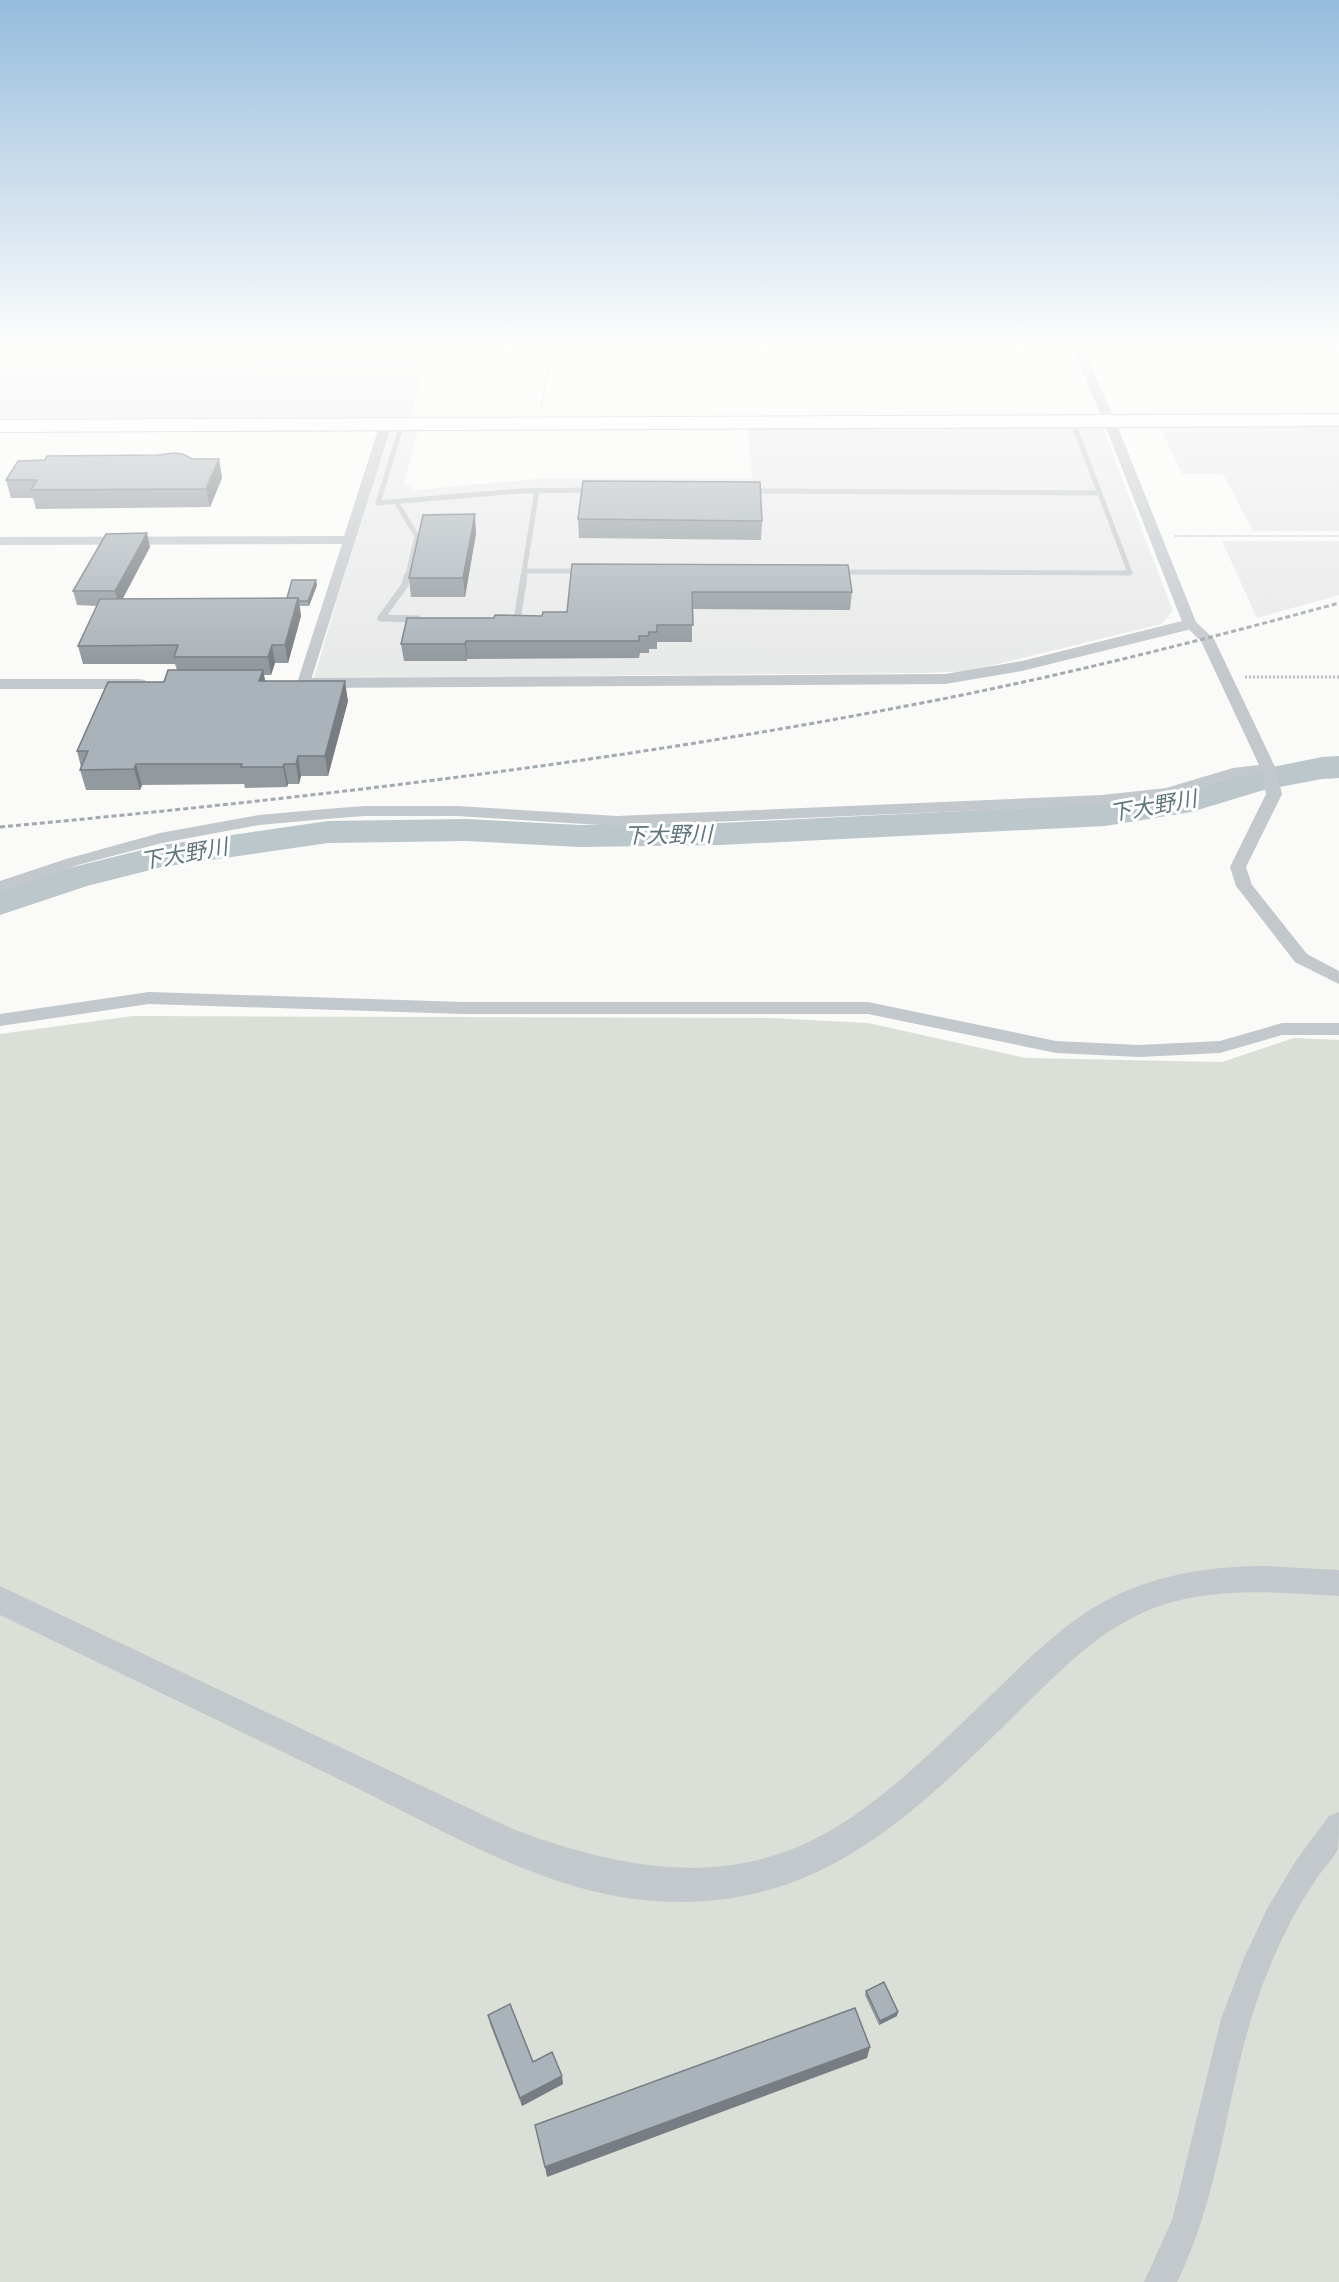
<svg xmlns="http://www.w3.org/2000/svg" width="1339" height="2282" viewBox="0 0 1339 2282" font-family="Signika,'Noto Sans JP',sans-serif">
<rect width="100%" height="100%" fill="#fafaf8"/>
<g fill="#e8e9e9">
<path d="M0 345H430L410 417 0 419Z"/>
<path d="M1101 423 1173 611 1161 624 969 671 924 673 314 678 388 428H419L404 483 415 490 537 479H752L748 427Z"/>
<path d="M1339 424V531H1253L1223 474H1182L1159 425Z"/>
<path d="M1222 541H1339V595L1257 618Z"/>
</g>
<path fill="#dadfd7" d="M133 1016 771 1018 868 1023 1026 1058 1222 1062 1294 1038 1339 1040V2282H0V1034Z"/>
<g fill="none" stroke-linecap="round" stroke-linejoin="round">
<path fill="#bbc7cb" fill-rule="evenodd" d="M1339 756V778L1322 779 1264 790 1191 812 1105 826 721 845 580 847 466 841 328 843 162 867 87 886 0 915V890L61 870 162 845 328 821 466 819 580 825 721 823 1105 804 1186 791 1257 770 1322 757Z"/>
<g stroke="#b4b9bd" stroke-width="2">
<path id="trunk" d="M1339 414V426L0 432V420Z"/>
</g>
<g stroke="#bbbfc2" stroke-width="2" stroke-dasharray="1.5 1.5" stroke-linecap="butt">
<path d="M541 408 553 345"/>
<path d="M1175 536H1339"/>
</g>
<path stroke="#bbbfc2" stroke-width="3" stroke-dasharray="2 2" stroke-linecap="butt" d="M1245 677H1339"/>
<g stroke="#c3c8cc" stroke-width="5">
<path d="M402 424 378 503 520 491 593 490"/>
<path d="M748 491 1100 493"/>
<path d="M396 502 417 536 407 578"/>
<path d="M524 571H582"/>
<path d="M839 572 1130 573 1072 420"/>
<path d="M523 578 537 490"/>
</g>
<g stroke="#c3c8cc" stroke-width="7">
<path d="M407 576 405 585 381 618 418 619"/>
<path d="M510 620H517L524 576"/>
</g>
<g fill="#c3c8cc" fill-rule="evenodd">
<path d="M1071 345H1081L1115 420 1196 622 1214 639 1276 769 1282 794 1246 867 1252 885 1307 954 1339 971V984L1295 962 1236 886 1230 867 1266 794 1262 774 1234 777 1167 797 1102 805 617 826 457 816H365L326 819 259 825 162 843 78 865 0 892V881L66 859 160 833 259 815 326 809 365 806H457L617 816 1102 795 1166 788 1233 768 1259 765 1201 641 1183 624 1103 420Z"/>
<path d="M386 421 392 424 309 686H299L297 683 342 544 0 545V537L344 536 380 424Z"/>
<path d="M149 992 463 1002H868L1056 1041 1139 1045 1220 1041 1282 1023H1339V1035H1282L1220 1053 1139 1057 1056 1053 868 1014H463L149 1004 0 1026V1014Z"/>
<path d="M1339 1812C1339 1822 1339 1840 1338 1849 1333 1859 1323 1869 1317 1878 1297 1907 1281 1939 1268 1971 1226 2072 1226 2184 1177 2282H1144L1172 2220 1221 2019 1244 1958 1268 1907 1297 1859 1329 1816Z"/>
</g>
<g fill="#c3c8cc" fill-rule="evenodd">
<path d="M1190 619 1198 624 1196 628 1022 671 945 684 311 688 305 687 302 683 305 679 311 678 945 674 1022 661Z"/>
<path d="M0 679H139L145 680 148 684 145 688 139 689H0Z"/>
<path d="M1267 1566 1339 1570V1596C1273 1592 1199 1585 1138 1615 1093 1636 1057 1674 1021 1709 914 1814 818 1913 655 1901 549 1894 446 1832 353 1786 235 1729 118 1672 0 1615V1586L515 1830C607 1864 707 1887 802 1845 869 1816 930 1753 983 1703 1024 1664 1064 1620 1117 1595 1164 1573 1215 1566 1267 1566Z"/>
</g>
<use href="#trunk" fill="#fff" fill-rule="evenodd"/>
<path stroke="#a2aab0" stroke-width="3" stroke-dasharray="5 3" stroke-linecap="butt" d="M0 827C311 798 621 762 927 702 1066 675 1203 640 1339 603"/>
</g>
<g fill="#929a9f">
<path d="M192 459H219L222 478 210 507 36 509 33 498H11L6 480Z"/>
<path d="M578 519 762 521 761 540 579 538Z"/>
<path d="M476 533 465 597H411L409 578Z"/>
<path d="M150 547 122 599 287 598 317 585 309 606H300L301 616 288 663H275L271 675H264L265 681 348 701 328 776H301L299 784H288L287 787 245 788 244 784 142 785 140 790H86L80 770 81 767 77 751 177 670 175 664H83L78 646 97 606 77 605 73 591Z"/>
<path d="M572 564 852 592 850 610 692 609V642H657V649H649V653H640L639 658 467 659V661H404L401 644 494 618 542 616 567 612Z"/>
<path d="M866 1991 897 2016 879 2025 865 1995Z"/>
<path d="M488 2015 533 2062 563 2084 522 2106 490 2024Z"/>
</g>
<g fill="#777d82">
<path d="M219 459 222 478 210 507 206 489Z"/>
<path d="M475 514 476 533 465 597 463 578Z"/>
<path d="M147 533 150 547 119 606 115 591Z"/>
<path d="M316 580 317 585 309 606 308 601Z"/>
<path d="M298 598 301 616 288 663 285 645Z"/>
<path d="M466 641 467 659V661L465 644Z"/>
<path d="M272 645 275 663 271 675 268 657Z"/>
<path d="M263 670 267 690 259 681Z"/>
<path d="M345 681 348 701 328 776 325 756Z"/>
<path d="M298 756 301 776 299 784 296 764Z"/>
<path d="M136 764 142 785 140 790 134 769Z"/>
<path d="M284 764 288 784 287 787 283 767Z"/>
<path d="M898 2012 897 2016 879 2025 880 2021Z"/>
<path d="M870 2047 867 2058 547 2177 545 2167Z"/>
<path d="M562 2076 563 2084 522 2106 520 2098Z"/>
</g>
<g fill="#aab3b9" stroke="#777d82" stroke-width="1.5">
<path d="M174 453 183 454 192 459H219L206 489 31 490 37 480H6L18 461 45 460 47 456 158 455Z"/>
<path d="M583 481 760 482 762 521 578 519Z"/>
<path d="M475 514 463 578H409L423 515Z"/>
<path d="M147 533 115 591H73L106 534Z"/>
<path d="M572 564 848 565 852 592H692L693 625H657V632H649L648 636H639V641H466L465 644H401L407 618H494L495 615 542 616 543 612H567Z"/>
<path d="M292 580H316L308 601H299L298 598H287Z"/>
<path d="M298 598 285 645H272L268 657H174L178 645 78 646 100 599Z"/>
<path d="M168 670H263L259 681H345L325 756H298L296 764H284L283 767H241L242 764H136L134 769 80 770 88 751H77L108 682H164Z"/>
<path d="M884 1982 898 2012 880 2021 866 1991Z"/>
<path d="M510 2004 533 2062 552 2052 562 2076 520 2098 488 2015Z"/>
<path d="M855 2008 870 2047 545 2167 535 2125Z"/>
</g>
<linearGradient id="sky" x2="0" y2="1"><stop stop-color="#96bcdc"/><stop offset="0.52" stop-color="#fdfdfc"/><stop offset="1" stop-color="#fdfdfc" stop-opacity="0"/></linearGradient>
<rect width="1339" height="664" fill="url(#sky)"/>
<g text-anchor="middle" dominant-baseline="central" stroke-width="6" stroke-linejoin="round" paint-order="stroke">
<g font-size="22" font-style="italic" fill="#60757c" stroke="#fff">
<text transform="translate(1153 806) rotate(-10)">下大野川</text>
<text transform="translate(668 835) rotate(-1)">下大野川</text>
<text transform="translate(184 854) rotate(-10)">下大野川</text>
</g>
</g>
</svg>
